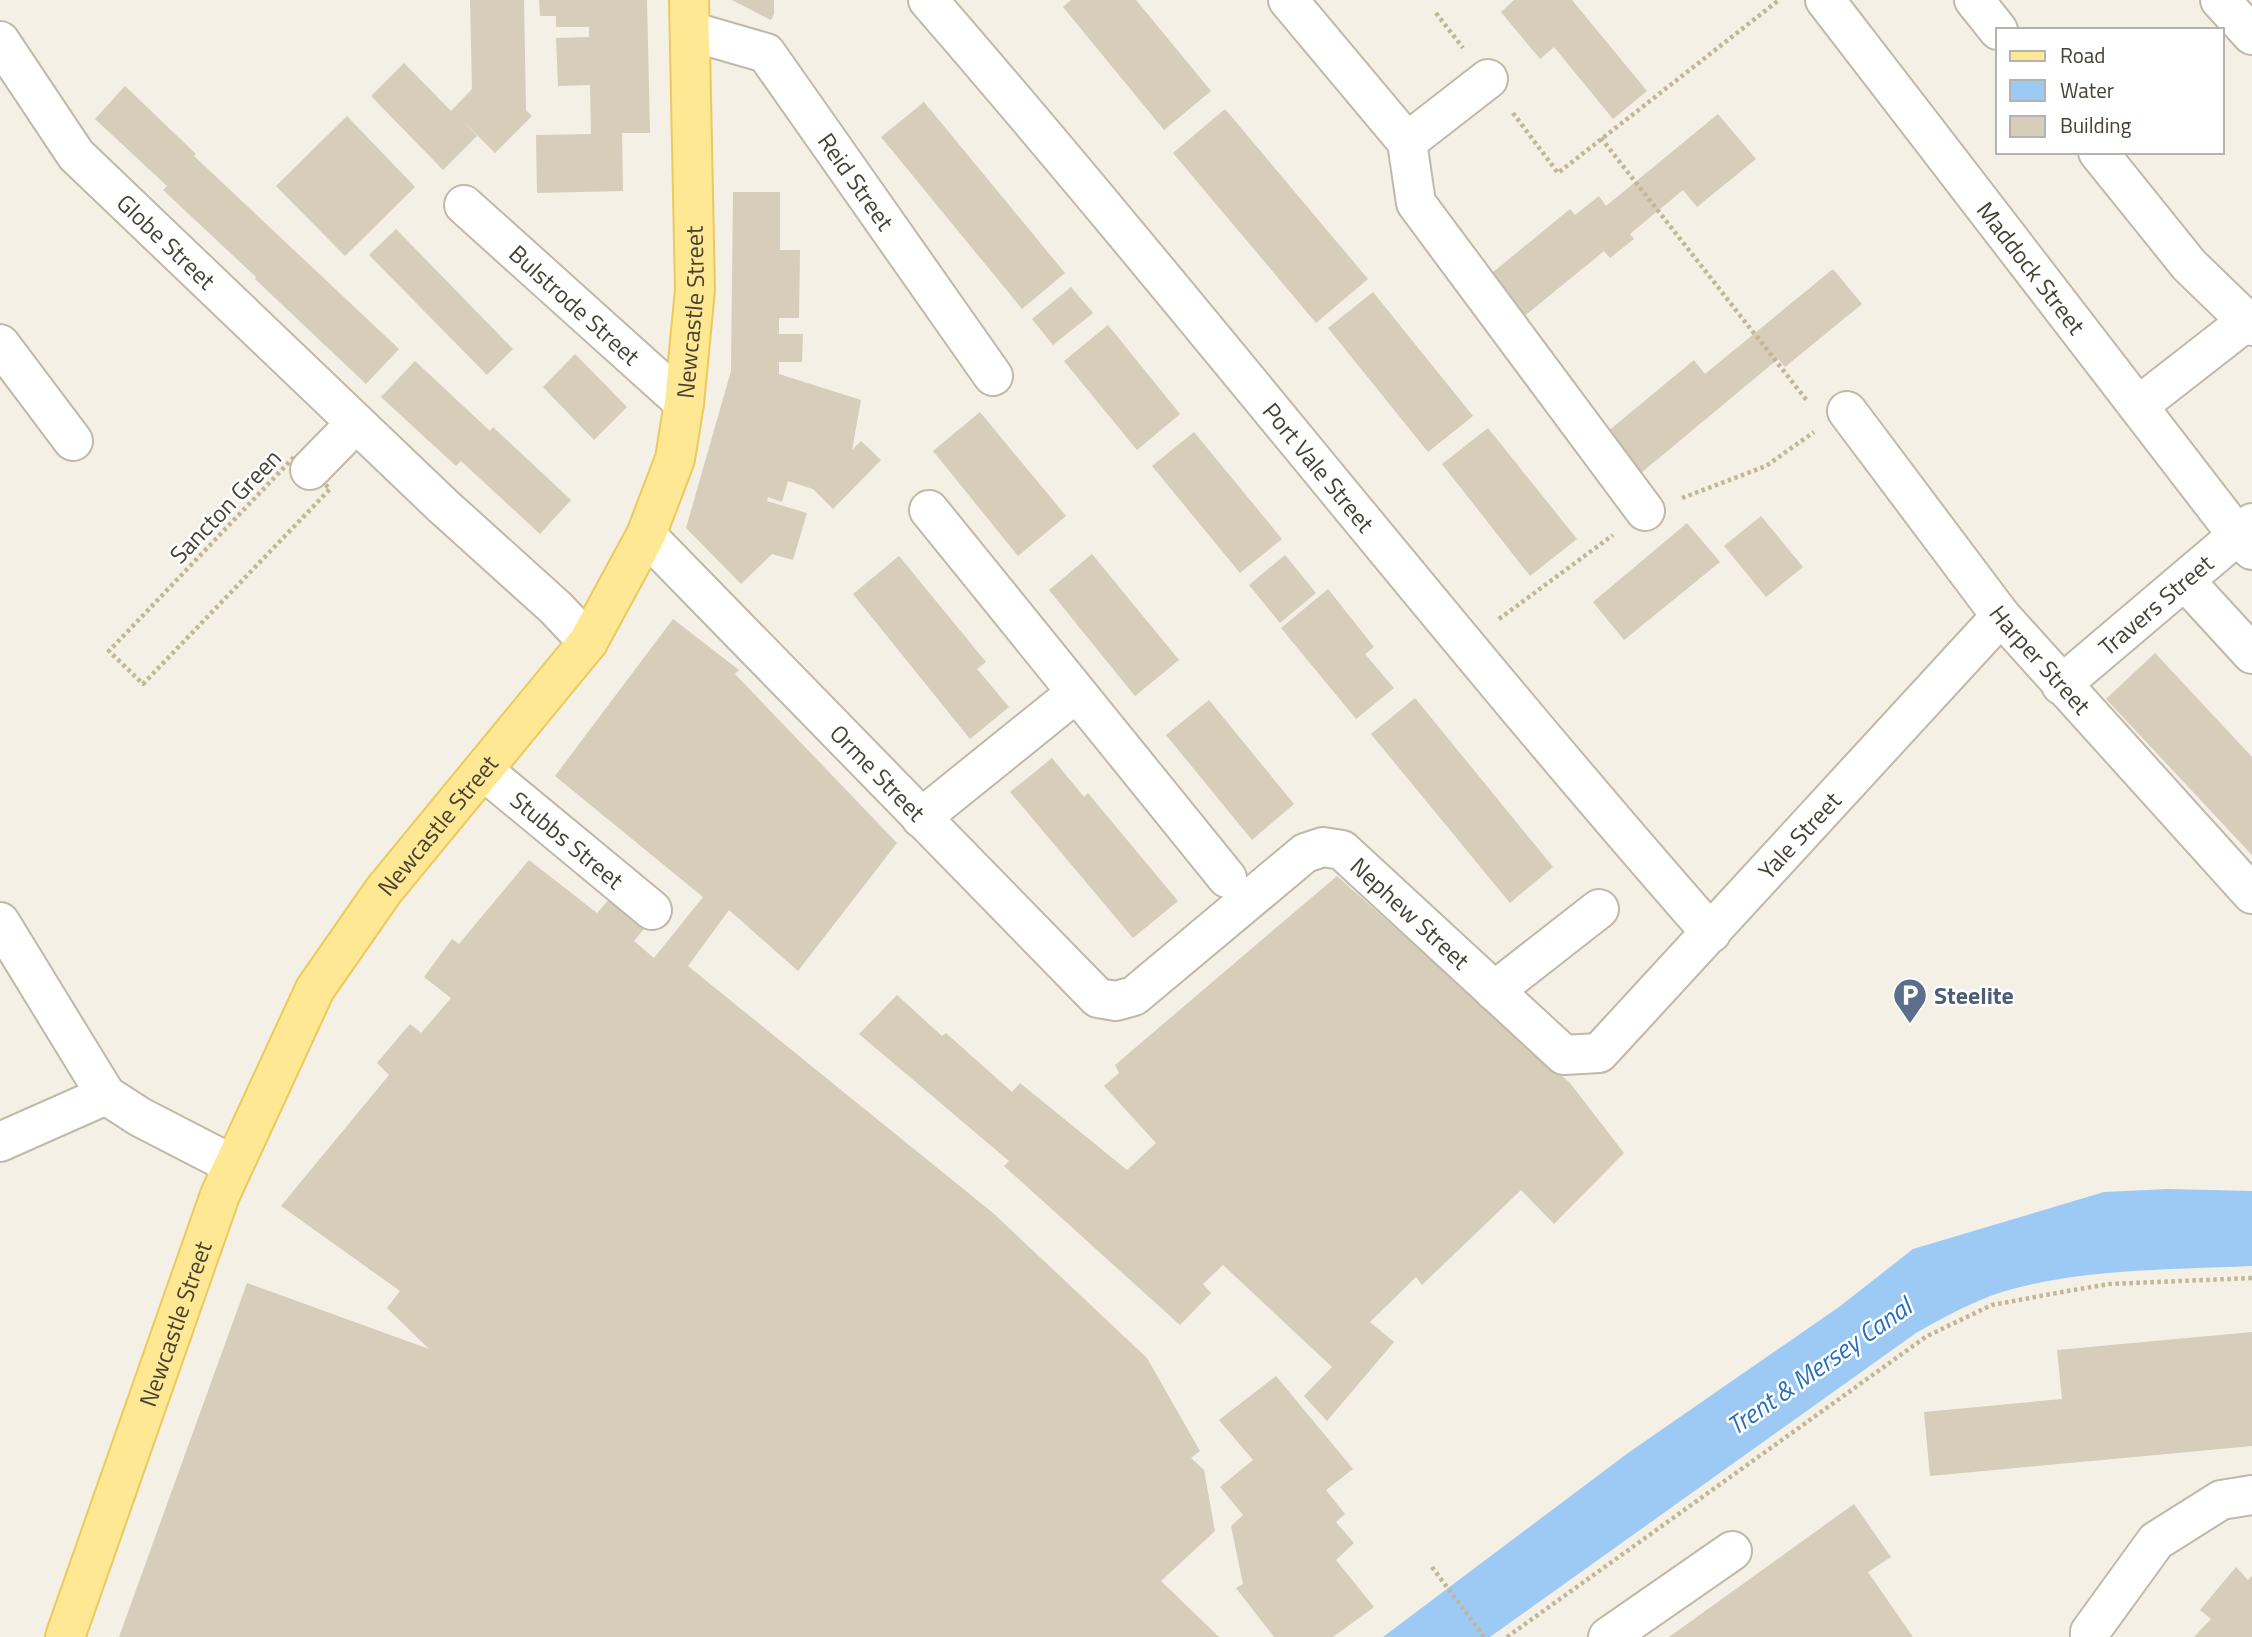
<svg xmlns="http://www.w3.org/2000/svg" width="2252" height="1637" viewBox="0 0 2252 1637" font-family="'Titillium Web',sans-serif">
<rect width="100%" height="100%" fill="#f4f0e5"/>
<path fill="#9dcaf4" d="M2168 1189 2252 1191V1266C2167 1270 2074 1268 1993 1295 1966 1305 1941 1319 1916 1333L1490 1637H1383L1628 1453 1839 1307 1913 1249 2104 1192Z"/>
<g fill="#d6cdba">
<path d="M470 0H524L526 110 532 116 495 153 464 122 477 136 443 170 371 96 404 63 451 111 472 89Z"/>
<path d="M539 0H647L650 133H622L623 191 537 193 536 135 591 134 590 85 558 86 556 38 589 37V27H556V16H540Z"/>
<path d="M732 0H774V14L771 20Z"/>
<path d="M1071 0H1136L1211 91 1164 130 1063 7Z"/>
<path d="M1514 0H1572L1647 91 1613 119 1554 47 1540 59 1501 12Z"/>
<path d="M125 86 196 154 194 156 399 349 366 384 255 279 256 277 163 190 167 186 95 119Z"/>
<path d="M924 102 1065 273 1022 309 881 137Z"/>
<path d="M1225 109 1368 279 1316 323 1173 153Z"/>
<path d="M1718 114 1756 159 1697 207 1683 190 1630 234 1634 239 1610 258 1604 251 1515 324 1481 282 1570 209 1575 215 1599 196 1606 206Z"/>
<path d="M347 116 415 187 345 256 276 186Z"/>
<path d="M733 192H780V250H800L799 318H779V334H803L802 362H779V374L861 400 852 450 861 441 881 460 833 509 813 489 788 481 782 502 768 497 767 501 807 513 793 560 772 554 741 584 686 528 731 371Z"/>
<path d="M396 229 513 349 487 375 369 255Z"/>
<path d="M1833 269 1862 304 1785 367 1778 359 1641 473 1607 432 1694 360 1705 374Z"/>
<path d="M1071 287 1093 313 1053 345 1032 319Z"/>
<path d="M1373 292 1473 416 1428 452 1328 328Z"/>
<path d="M1108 325 1180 414 1137 450 1064 361Z"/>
<path d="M575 354 627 407 594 440 543 387Z"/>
<path d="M415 361 490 431 493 427 571 500 540 534 461 461 456 466 381 397Z"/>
<path d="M980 412 1066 516 1018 556 933 451Z"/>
<path d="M1488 428 1577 539 1530 576 1442 464Z"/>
<path d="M1194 432 1282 539 1240 573 1152 466Z"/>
<path d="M1761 516 1803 567 1766 597 1724 546Z"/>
<path d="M1687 523 1720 562 1624 640 1593 602Z"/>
<path d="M1092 554 1179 660 1135 696 1049 590Z"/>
<path d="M1285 555 1316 593 1280 623 1249 585Z"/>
<path d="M899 556 986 662 977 669 1009 707 970 739 853 594Z"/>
<path d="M1328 589 1374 647 1365 654 1394 688 1356 719 1281 628Z"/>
<path d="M673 619 739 670 735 674 897 843 798 971 729 910 688 966 993 1213 1147 1358 1200 1451 1191 1458 1204 1470 1215 1531 1161 1581 1219 1637H119L247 1283 429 1349 387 1308 400 1291 281 1206 389 1075 377 1063 410 1024 421 1033 451 998 424 977 452 939 459 944 529 860 597 913 614 894 647 925 634 941 654 958 703 897 555 776Z"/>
<path d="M2155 653 2252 757V855L2106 699Z"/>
<path d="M1415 698 1553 867 1510 903 1371 734Z"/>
<path d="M1209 700 1294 804 1252 840 1166 735Z"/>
<path d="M1052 758 1084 797 1088 793 1178 901 1133 938 1010 792Z"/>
<path d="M1337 876 1570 1083 1624 1153 1554 1224 1521 1190 1422 1285 1416 1277 1370 1322 1394 1342 1327 1421 1304 1396 1332 1367 1223 1265 1203 1284 1211 1293 1180 1325 1004 1166 1009 1161 859 1034 897 995 942 1036 946 1033 1012 1092 1020 1083 1127 1170 1156 1143 1104 1086 1119 1073 1115 1065Z"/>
<path d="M2252 1332V1446L1930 1476 1924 1412 2062 1399 2057 1350Z"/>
<path d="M1276 1376 1353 1469 1326 1490 1345 1514 1336 1522 1354 1543 1336 1560 1374 1607 1333 1637H1274L1236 1588 1243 1584 1231 1526 1243 1515 1220 1487 1253 1460 1219 1420Z"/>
<path d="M1854 1504 1891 1557 1868 1572 1913 1637H1669Z"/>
<path d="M2236 1567 2248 1580 2252 1576V1637H2194L2211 1619 2200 1610Z"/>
</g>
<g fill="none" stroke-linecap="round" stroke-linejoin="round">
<g stroke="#c0b9a7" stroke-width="42">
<g id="minor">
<path id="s1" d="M928 0C1194 307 1443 628 1711 933"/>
<path d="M1288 0 1407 142 1488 79"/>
<path id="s2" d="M1825 0 2238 536 2252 550"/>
<path d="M1974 0 1998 30"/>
<path d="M2220 0 2252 35"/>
<path id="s3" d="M690 31 766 53 993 376"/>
<path id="s4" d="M0 41 76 155 443 506 556 608 588 642"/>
<path d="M1407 142 1416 203 1645 511"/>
<path d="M2098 152 2189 265 2252 326"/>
<path id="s5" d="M464 205 684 403"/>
<path d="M0 344 73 441"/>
<path d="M2138 406 2247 321"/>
<path id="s6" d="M1847 411 2001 616 2252 894"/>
<path d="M310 470 356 423"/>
<path d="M929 510 1227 878"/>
<path id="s7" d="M646 535 1098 998 1116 1001 1134 996 1305 853 1323 847 1342 850 1564 1055 1599 1053 2001 616"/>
<path d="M2185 581 2252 654"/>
<path id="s8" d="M2061 685 2252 523"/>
<path id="s9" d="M484 771 652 910"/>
<path d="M921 818 1076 693"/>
<path d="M0 922 106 1095 140 1117 233 1165"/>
<path d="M1494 991 1599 909"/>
<path d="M0 1142 106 1095"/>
<path d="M1608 1637 1732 1551"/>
<path d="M2090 1637V1632L2156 1541 2221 1500 2252 1495"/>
</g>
</g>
<g stroke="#ebca5c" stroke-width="42">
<g id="major">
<path id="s10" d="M65 1637 220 1195 315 989 384 890 588 642 646 535 675 459 684 403 695 290 689 0"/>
</g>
</g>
<g stroke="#c2b697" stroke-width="4.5" stroke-dasharray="3.5 3.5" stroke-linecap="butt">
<path d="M1436 13 1463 48"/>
<path d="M1513 113 1558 173 1779 0"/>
<path d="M1601 138 1808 402"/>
<path d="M295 456 330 489 143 684 109 651Z"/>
<path d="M1682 498 1766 466 1814 432"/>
<path d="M1499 619 1613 535"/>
<path d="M1432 1567 1484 1637"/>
<path d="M1507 1637 1927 1336 1992 1305 2062 1292 2109 1284 2252 1278"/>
</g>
<use href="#minor" stroke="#fff" stroke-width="38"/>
<use href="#major" stroke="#ffe893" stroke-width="38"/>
</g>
<defs>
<g id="parking-pin" transform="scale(1.75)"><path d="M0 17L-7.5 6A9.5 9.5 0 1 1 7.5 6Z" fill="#5c6f8a" stroke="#fff"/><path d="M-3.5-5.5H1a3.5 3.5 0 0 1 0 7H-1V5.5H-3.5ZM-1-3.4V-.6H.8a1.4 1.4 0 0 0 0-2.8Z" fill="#fff"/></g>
</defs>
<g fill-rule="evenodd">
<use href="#parking-pin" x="1910" y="995"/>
</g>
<g text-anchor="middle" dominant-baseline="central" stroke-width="5" stroke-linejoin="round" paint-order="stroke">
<g font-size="24" fill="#464134" stroke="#fff">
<text stroke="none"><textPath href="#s3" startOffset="236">Reid Street</textPath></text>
<text stroke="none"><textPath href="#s4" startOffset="262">Globe Street</textPath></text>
<text stroke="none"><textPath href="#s2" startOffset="338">Maddock Street</textPath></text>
<text stroke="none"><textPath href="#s5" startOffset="149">Bulstrode Street</textPath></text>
<text stroke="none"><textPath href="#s10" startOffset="1488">Newcastle Street</textPath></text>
<text stroke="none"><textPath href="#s1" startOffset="609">Port Vale Street</textPath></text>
<text transform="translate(225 506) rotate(-46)">Sancton Green</text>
<text stroke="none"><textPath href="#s8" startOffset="124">Travers Street</textPath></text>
<text stroke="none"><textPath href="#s6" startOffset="315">Harper Street</textPath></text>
<text stroke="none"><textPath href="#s7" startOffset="332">Orme Street</textPath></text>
<text stroke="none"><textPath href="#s10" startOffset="900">Newcastle Street</textPath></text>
<text stroke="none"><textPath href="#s7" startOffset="1578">Yale Street</textPath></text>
<text stroke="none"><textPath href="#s9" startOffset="108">Stubbs Street</textPath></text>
<text stroke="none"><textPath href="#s7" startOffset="1038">Nephew Street</textPath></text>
<text stroke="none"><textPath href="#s10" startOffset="332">Newcastle Street</textPath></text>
</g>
<g font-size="24" font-weight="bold" fill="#4e5e75" stroke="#fff" text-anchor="start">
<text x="1934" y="995">Steelite</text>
</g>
<g font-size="26" font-style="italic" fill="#2770b9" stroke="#fff">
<text transform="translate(1819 1366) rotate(-35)">Trent &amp; Mersey Canal</text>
</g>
</g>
<rect x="1996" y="28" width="228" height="126" fill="#ffffff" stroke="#b5b3ae" stroke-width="2"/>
<rect x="2010" y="51" width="35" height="10" fill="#ffe893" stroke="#b5b3ae" stroke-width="2"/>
<text x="2060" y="63" font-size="21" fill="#464134">Road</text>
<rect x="2010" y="80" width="35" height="21" fill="#9dcaf4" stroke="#b5b3ae" stroke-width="2"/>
<text x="2060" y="98" font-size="21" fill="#464134">Water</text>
<rect x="2010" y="116" width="35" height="21" fill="#d6cdba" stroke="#b5b3ae" stroke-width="2"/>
<text x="2060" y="133" font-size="21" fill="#464134">Building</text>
</svg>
